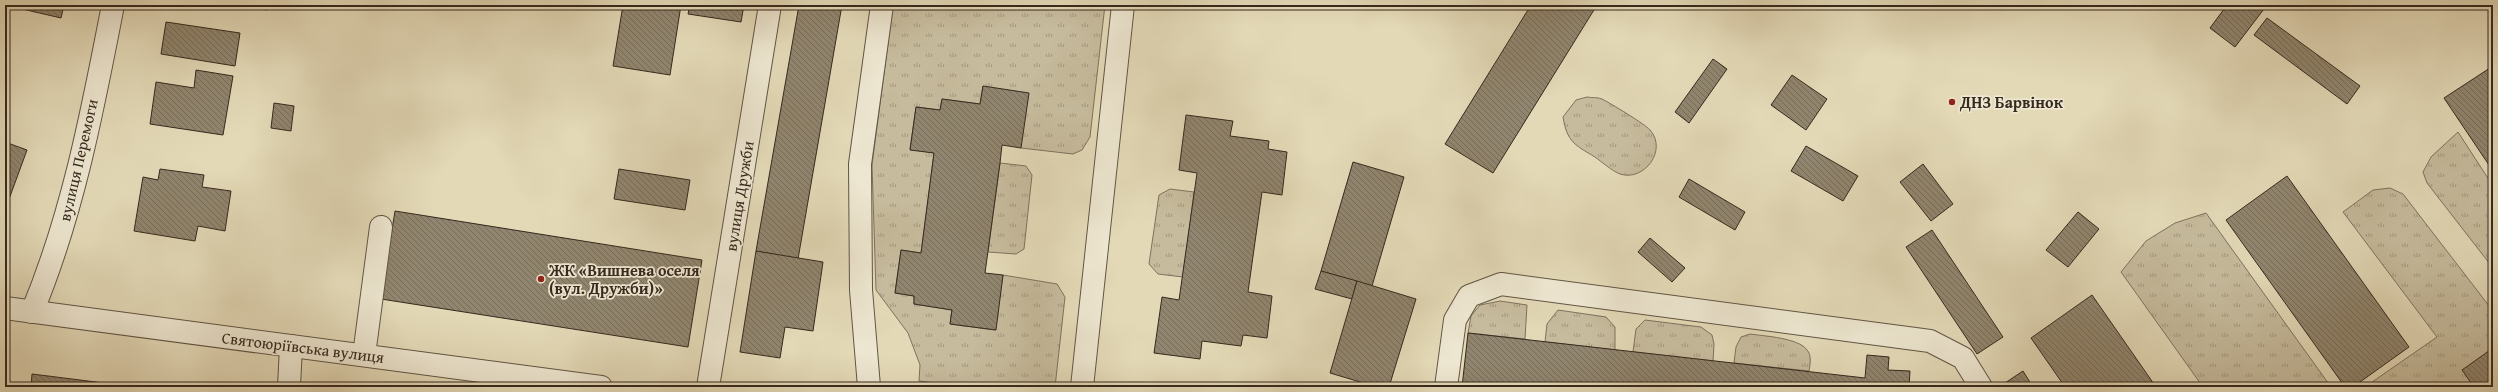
<svg xmlns="http://www.w3.org/2000/svg" width="2498" height="392" viewBox="0 0 2498 392" font-family="'Gentium Book Plus',serif">
<defs>
<pattern id="grass-tufts" width="24" height="20" patternUnits="userSpaceOnUse"><rect width="24" height="20" fill="#c6bb9d"/><path d="M3 7l-1-3M5 7V3M7 7l1-3M15 17l-1-3M17 17v-4M19 17l1-3" fill="none" stroke="#a2987f"/></pattern>
<pattern id="building-back-hatch" width="6" height="6" patternUnits="userSpaceOnUse"><rect width="6" height="6" fill="#90856e"/><path d="M-1 5l2 2M0 0l6 6M5-1l2 2" fill="none" stroke="#766d5a"/></pattern>
</defs>
<rect width="100%" height="100%" fill="#e3d9b7"/>
<filter id="stains"><feTurbulence type="fractalNoise" baseFrequency=".005" numOctaves="4"/><feColorMatrix values="0 0 0 0 .2 0 0 0 0 .09 0 0 0 0 .02 0 0 0 .5 -.17"/></filter>
<radialGradient id="worn" r=".72"><stop offset=".6" stop-color="#630" stop-opacity="0"/><stop offset="1" stop-color="#630" stop-opacity=".3"/></radialGradient>
<g fill="url(#grass-tufts)" stroke="#7e725e">
<path d="M893 5H1105L1090 137 1082 150 1073 154 1021 148 983 86 980 104 942 99 940 110 916 107 910 149 934 153 921 253 901 250 895 293 914 296V304L952 310 950 324 995 330 1003 275 1057 284 1065 297 1055 387H967L919 381 920 365 908 333 876 290 872 165Z"/>
<path d="M1587 97C1591 98 1598 97 1602 99 1610 103 1645 124 1650 130 1668 150 1644 182 1620 174 1612 171 1602 162 1595 157 1575 145 1567 142 1563 117L1576 100Z"/>
<path d="M2458 132 2493 186V268L2427 183 2423 172 2431 157Z"/>
<path d="M1000 163 1026 166 1032 175 1024 249 1016 254 988 252Z"/>
<path d="M2390 188 2403 194 2493 311V387H2365L2437 337 2343 212 2373 190Z"/>
<path d="M1170 189 1194 192 1183 277 1158 274 1149 264 1159 195Z"/>
<path d="M2206 213 2331 387H2203L2121 272 2146 241 2175 223Z"/>
<path d="M1500 301 1527 305 1525 339 1468 333 1471 316 1480 305Z"/>
<path d="M1558 310 1606 317 1615 327V350L1545 342 1547 324Z"/>
<path d="M1645 320 1701 327 1712 335 1714 344 1713 361 1633 352 1636 329Z"/>
<path d="M1750 334C1764 336 1799 338 1807 350 1812 355 1810 365 1809 371L1734 363 1736 347 1741 337Z"/>
</g>
<g fill="url(#building-back-hatch)" stroke="#36291e">
<path d="M5 5H64L61 18Z"/>
<path d="M237 5H268L267 10Z"/>
<path d="M623 5H681L670 75 613 66Z"/>
<path d="M690 5H744L741 22 688 14Z"/>
<path d="M799 5H842L798 259 756 251Z"/>
<path d="M1531 5H1597L1493 173 1445 144Z"/>
<path d="M2227 5H2267L2235 47 2210 28Z"/>
<path d="M2267 18 2360 86 2347 104 2254 35Z"/>
<path d="M166 22 240 33 235 66 161 54Z"/>
<path d="M1713 59 1727 69 1689 123 1675 112Z"/>
<path d="M2493 66V171L2444 98Z"/>
<path d="M196 70 233 76 223 135 150 124 156 82 194 88Z"/>
<path d="M1792 75 1827 99 1806 130 1771 105Z"/>
<path d="M983 86 1029 93 1021 148 1002 145 1000 163 985 273 1003 275 996 330 950 324 952 310 914 304V296L895 293 901 250 921 253 934 153 910 150 916 107 940 110 942 99 980 104Z"/>
<path d="M274 103 294 106 291 131 271 128Z"/>
<path d="M1186 115 1233 121 1230 136 1269 141 1268 149 1287 152 1282 195 1262 192 1248 292 1272 296 1267 338 1243 335 1241 346 1202 341 1200 359 1154 353 1162 297 1179 300 1197 173 1179 170Z"/>
<path d="M5 142 27 150 5 210Z"/>
<path d="M1806 146 1858 176 1843 201 1791 171Z"/>
<path d="M1353 162 1404 177 1372 286 1321 271Z"/>
<path d="M1923 164 1953 204 1931 221 1900 182Z"/>
<path d="M160 169 204 175 202 187 231 191 225 231 198 226 195 241 134 231 143 177 158 180Z"/>
<path d="M619 169 690 180 685 210 614 199Z"/>
<path d="M2287 176 2409 347 2353 387H2345L2226 220Z"/>
<path d="M1689 179 1745 212 1735 230 1679 197Z"/>
<path d="M395 211 702 260 688 347 381 299Z"/>
<path d="M2078 212 2099 229 2068 267 2046 250Z"/>
<path d="M1932 230 2003 337 1977 354 1906 247Z"/>
<path d="M1650 238 1685 268 1672 282 1638 252Z"/>
<path d="M756 251 823 262 813 331 785 327 780 358 740 352Z"/>
<path d="M1321 271 1357 281 1352 299 1315 289Z"/>
<path d="M1357 281 1416 299 1389 387H1377L1330 373Z"/>
<path d="M2092 295 2156 387H2065L2031 338Z"/>
<path d="M1468 333 1865 378 1867 355 1889 357 1888 370 1910 371 1909 387H1462Z"/>
<path d="M2493 348V384L2489 387H2474L2462 370Z"/>
<path d="M2023 371 2033 387H1999Z"/>
<path d="M32 374 136 387H31Z"/>
<path d="M1937 384 1939 387H1930Z"/>
</g>
<g fill="none" stroke-linecap="round" stroke-linejoin="round">
<g stroke="#615544" stroke-width="24">
<g id="minor">
<path d="M5 308 601 387"/>
<path d="M32 312C73 214 93 108 113 5"/>
<path d="M364 355 381 227"/>
<path d="M289 387 291 346"/>
<path d="M708 387 770 5"/>
<path d="M869 387 861 290 860 164 882 5"/>
<path d="M1082 387 1123 5"/>
<path d="M1446 387 1455 320 1469 296 1501 284 1930 341 1963 358 1981 387"/>
</g>
</g>
<use href="#minor" stroke="#ede6d0" stroke-width="22"/>
</g>
<g fill="#8f2418" stroke="#ede6d0" stroke-width="1.5">
<circle cx="1952" cy="102" r="4"/>
<circle cx="541" cy="279" r="4"/>
</g>
<g text-anchor="middle" dominant-baseline="central" stroke-width="3.5" stroke-linejoin="round" paint-order="stroke">
<g font-size="16" font-weight="bold" fill="#36291e" stroke="#ede6d0" text-anchor="start">
<text x="1960" y="102">ДНЗ Барвінок</text>
<text x="549" y="270">ЖК «Вишнева оселя<tspan x="549" dy="18">(вул. Дружби)»</tspan></text>
</g>
<g font-size="16" fill="#36291e" stroke="#ede6d0">
<text transform="translate(78 160) rotate(-77)">вулиця Перемоги</text>
<text transform="translate(739 196) rotate(-81)">вулиця Дружби</text>
<text transform="translate(303 347) rotate(7)">Святоюріївська вулиця</text>
</g>
</g>
<rect width="2498" height="392" fill="none" stroke="#e3d9b7" stroke-width="20"/>
<rect x="6" y="6" width="2486" height="380" fill="none" stroke="#36291e" stroke-width="2"/>
<rect x="10" y="10" width="2478" height="372" fill="none" stroke="#36291e"/>
<rect width="100%" height="100%" filter="url(#stains)"/>
<rect width="100%" height="100%" fill="url(#worn)"/>
</svg>
